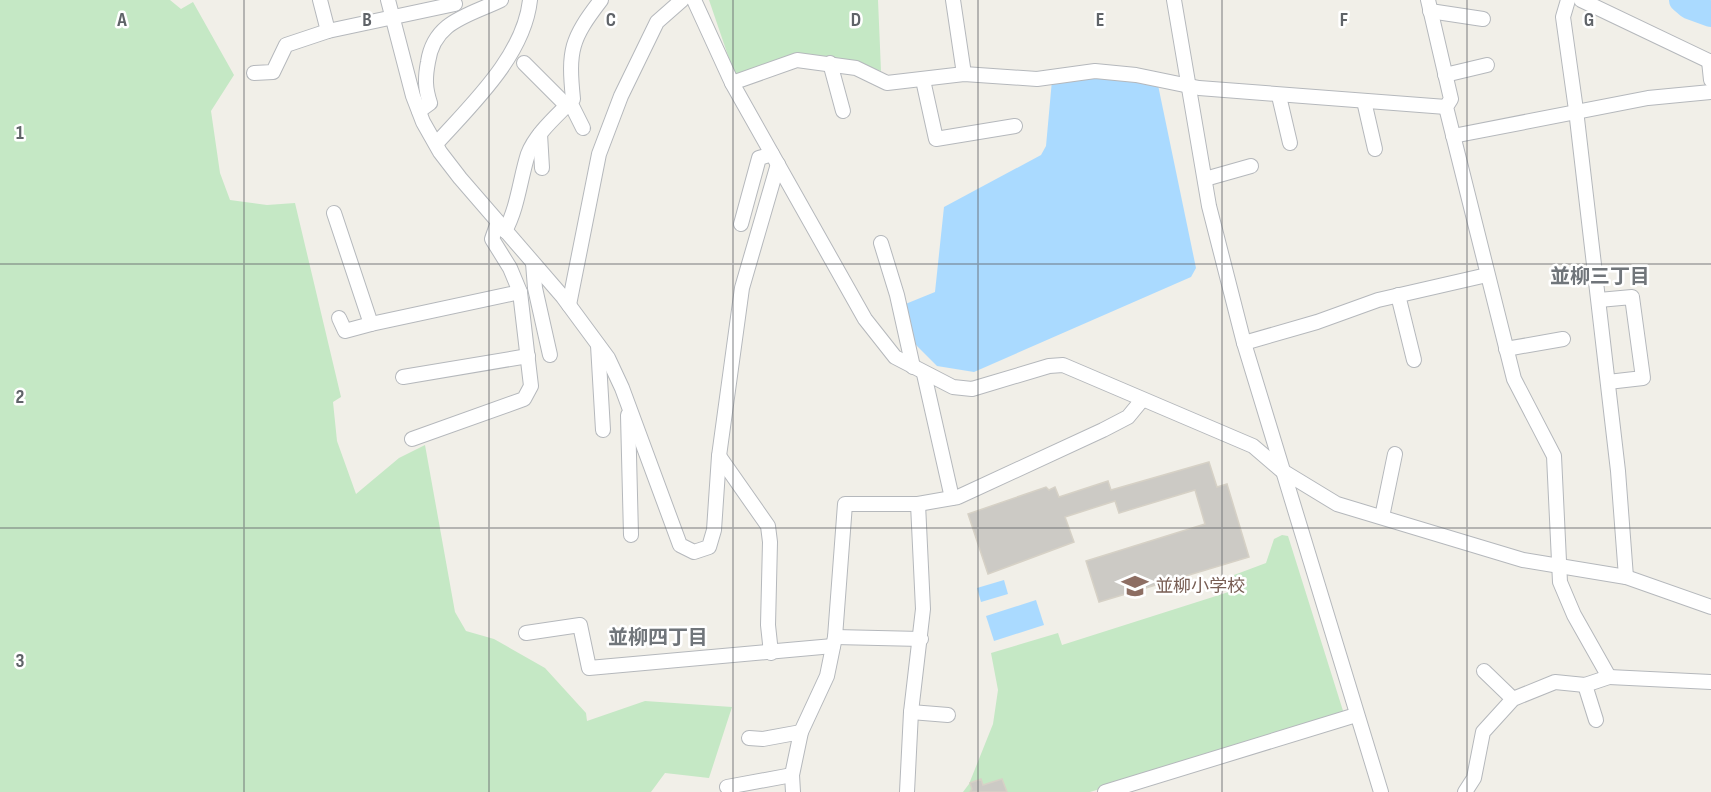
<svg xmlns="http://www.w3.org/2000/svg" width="1711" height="792" viewBox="0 0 1711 792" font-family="'Sofia Sans Condensed','Noto Sans JP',sans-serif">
<rect width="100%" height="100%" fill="#f1efe8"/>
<g fill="#c5e8c5">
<path d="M0 0H170L181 9 193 2 234 75 211 111 220 173 230 200 267 205 295 203 341 397 333 402 337 441 356 494 399 458 425 445 455 612 466 631 494 639 545 668 586 713 587 721 645 701 732 707 709 778 665 773 651 792H0Z"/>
<path d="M709 0H878L881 71 853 62 801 55 735 76Z"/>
<path d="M1282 535 1288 536 1344 714 1090 792H963L969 784 993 724 998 690 991 653 1058 633 1062 645 1238 589 1234 575 1266 563 1274 539Z"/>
</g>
<g fill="#aadaff">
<path d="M1095 76 1158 85 1196 268 1191 277 974 372 937 366 911 340 903 305 935 292 944 207 1041 155 1046 146 1052 80Z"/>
<path d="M1004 580 1008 594 981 602 977 588Z"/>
<path d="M1036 600 1044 625 994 641 986 616Z"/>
</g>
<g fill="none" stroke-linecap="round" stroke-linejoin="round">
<path stroke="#aadaff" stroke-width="26" d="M1682 0 1689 6 1711 14"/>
</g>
<g fill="#cccac5" stroke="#d6d1c6" stroke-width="1.5">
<path d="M1209 462 1217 487 1227 484 1249 557 1099 602 1086 561 1205 524 1195 490 1119 513 1115 501 1065 517 1074 542 988 574 968 514 1046 487 1049 490 1055 487 1059 497 1108 481 1111 490Z"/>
<path d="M981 779 983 785 1002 779 1007 792H970L972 789 970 783Z"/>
</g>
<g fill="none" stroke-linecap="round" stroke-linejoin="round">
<g stroke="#b5b8bc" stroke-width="16">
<g id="minor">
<path d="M320 0 328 31"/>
<path d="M388 0 413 96 423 122 440 152 460 178 563 297 608 358 622 388 680 545 694 552 709 547 714 530 719 456 742 288 778 164"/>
<path d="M694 0 732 83 865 319 895 357 953 387 972 389 1049 366 1063 365 1253 446 1281 470 1337 504 1523 560 1626 577 1711 607"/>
<path d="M953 0 964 74"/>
<path d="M1174 0 1209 206 1244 343 1381 792"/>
<path d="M1428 0 1451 99 1446 107 1514 379 1554 456 1560 582 1574 615 1609 677 1585 685 1555 682 1513 699 1483 732 1474 778 1465 792"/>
<path d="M1568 0 1563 17 1576 110 1618 471 1626 577"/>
<path d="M1581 0 1711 62"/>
<path d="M1430 11 1483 19"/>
<path d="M1709 61 1711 80"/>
<path d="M524 63 567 106"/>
<path d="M830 63 843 111"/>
<path d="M254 73 273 72 286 45 328 31 455 4"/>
<path d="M1445 75 1487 65"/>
<path d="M923 80 936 139 1015 126"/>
<path d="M732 83 797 60 856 68 887 83 964 74 1037 79 1095 71 1136 75 1199 88 1446 107"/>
<path d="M1279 96 1290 143"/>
<path d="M1364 101 1375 149"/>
<path d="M570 102 583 128"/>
<path d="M419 111 430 103C425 88 425 78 428 62 434 21 468 16 501 0"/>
<path d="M540 134 542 168"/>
<path d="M1453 136 1648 98 1711 92"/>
<path d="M436 144C471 105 524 56 530 0"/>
<path d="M1205 179 1251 166"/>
<path d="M334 213 371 324 520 292"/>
<path d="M741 224 759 158 772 154"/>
<path d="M505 231C518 207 520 179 528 154 536 133 558 115 573 99 568 50 571 39 601 0"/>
<path d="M881 243 897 295 913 367"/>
<path d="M533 263 535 288 550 355"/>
<path d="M1398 295 1414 360"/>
<path d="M1599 300 1632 297 1643 378 1608 382"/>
<path d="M569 305 599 154 621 96 657 22 682 0"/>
<path d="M339 318 345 331 371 324"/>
<path d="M1244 343 1317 322 1378 300 1487 275"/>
<path d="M598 345 603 430"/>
<path d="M1506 349 1563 339"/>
<path d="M924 374 952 498"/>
<path d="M403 377 528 356"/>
<path d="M628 415 631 535"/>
<path d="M412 439 524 399 531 386 520 292 510 268 492 239 498 222"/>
<path d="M719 456 768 526 770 542 768 625 771 653"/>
<path d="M1382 517 1395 454"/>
<path d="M526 633 580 625 589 668 833 646"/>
<path d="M835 637 921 639"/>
<path d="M1484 671 1513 699"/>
<path d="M1609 677 1711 682"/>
<path d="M1585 685 1596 720"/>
<path d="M911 712 948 715"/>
<path d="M749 738 763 739 801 732"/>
<path d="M727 787 792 775"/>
<path d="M793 792 792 775 801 732 827 676 835 637 845 504H918L958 497 1103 430 1128 417 1142 400"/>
<path d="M907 792 911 712 923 609 918 504"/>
<path d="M1105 792 1356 715"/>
</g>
</g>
<use href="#minor" stroke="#fff" stroke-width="14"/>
</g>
<path fill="none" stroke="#5f6368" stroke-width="1.5" stroke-opacity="0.55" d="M244 0V792M489 0V792M733 0V792M978 0V792M1222 0V792M1467 0V792M0 264H1711M0 528H1711"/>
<defs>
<g id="school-bare" transform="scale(2.07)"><path d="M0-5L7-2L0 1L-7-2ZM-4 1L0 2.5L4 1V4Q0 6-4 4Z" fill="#8d6e63" stroke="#fff" stroke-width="2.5" paint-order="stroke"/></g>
</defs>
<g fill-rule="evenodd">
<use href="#school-bare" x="1135" y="586"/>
</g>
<g text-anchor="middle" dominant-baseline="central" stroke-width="5" stroke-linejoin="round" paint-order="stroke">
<g font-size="18" fill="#785e54" stroke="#fff" text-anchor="start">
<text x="1155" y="586">並柳小学校</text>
</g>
<g font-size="20" font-weight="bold" fill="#70757a" stroke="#fff">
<text x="1600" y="277">並柳三丁目</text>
<text x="658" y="638">並柳四丁目</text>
</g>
</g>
<g font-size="20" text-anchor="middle" font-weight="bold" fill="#5f6368" stroke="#fff" stroke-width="5" stroke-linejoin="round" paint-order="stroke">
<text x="122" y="26">A</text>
<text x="367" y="26">B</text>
<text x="611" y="26">C</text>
<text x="856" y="26">D</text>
<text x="1100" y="26">E</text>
<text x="1344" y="26">F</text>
<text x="1589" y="26">G</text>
<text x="20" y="139">1</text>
<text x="20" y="403">2</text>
<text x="20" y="667">3</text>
</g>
</svg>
